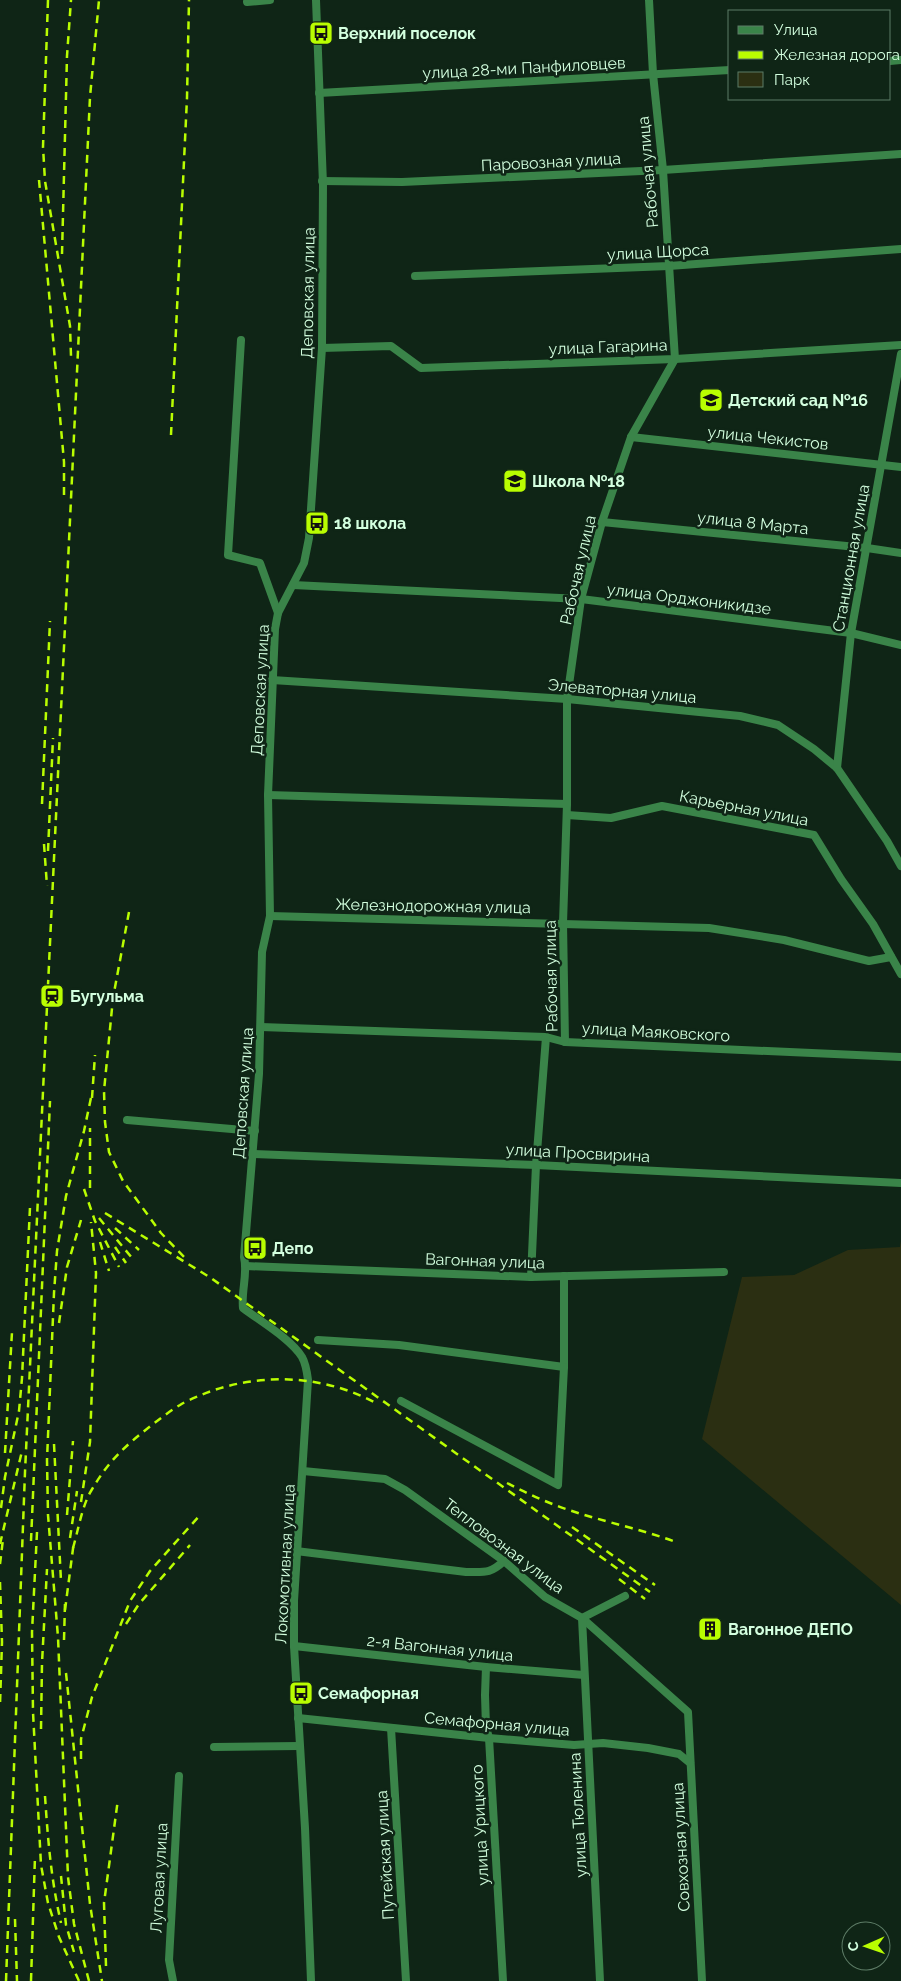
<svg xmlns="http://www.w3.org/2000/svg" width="901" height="1981" viewBox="0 0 901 1981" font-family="Raleway,sans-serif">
<rect width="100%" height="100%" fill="#0f2516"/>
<path fill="#2b2f12" d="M901 1241V1605L702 1439 742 1277 794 1275 848 1250 900 1247Z"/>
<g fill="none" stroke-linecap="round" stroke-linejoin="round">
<g stroke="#3a8449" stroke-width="8">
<path d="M247 2 270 0"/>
<path d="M890 61 901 60"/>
<path d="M319 93 730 70"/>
<path d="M322 181 402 182 663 170 901 154"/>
<path d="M415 276 669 266 901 249"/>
<path d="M241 340 228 555 260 563 278 613"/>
<path d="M322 348 391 346 421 368 675 359 901 345"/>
<path d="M631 437 901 467"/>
<path d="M602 522 867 548 901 553"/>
<path d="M293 585 581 599 851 633 901 645"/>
<path d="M272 680 567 699 740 716 778 725 814 749 837 768 887 841 901 866"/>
<path d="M837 768 851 633 901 354"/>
<path d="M268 795 567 804"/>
<path d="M567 815 611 818 662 806 814 835 841 879 873 924 901 974"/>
<path d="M270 916 709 928 784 940 869 961 891 957"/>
<path d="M261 1027 546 1037 565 1042 901 1057"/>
<path d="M565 1042 563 923 567 804V699L581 599 602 522 631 437 675 359 663 170 653 74 649 0"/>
<path d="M127 1120 255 1131"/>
<path d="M253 1154 536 1165 901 1183"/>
<path d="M246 1266 531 1277 724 1272"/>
<path d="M531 1277 536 1165 546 1037"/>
<path d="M318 1340 399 1345 564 1367V1276"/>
<path d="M401 1401 558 1485 564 1367"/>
<path d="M303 1471 385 1479 405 1490 504 1561 545 1597 582 1618 688 1712 702 1981"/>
<path d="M296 1551 466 1572C485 1572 490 1574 504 1561"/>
<path d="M294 1646 486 1667 584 1675"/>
<path d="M486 1667 485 1695 486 1727 489 1738 503 1981"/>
<path d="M298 1718 489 1738 574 1745 603 1743 648 1748 679 1754 690 1763"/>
<path d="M391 1728 406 1981"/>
<path d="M214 1747 299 1746"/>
<path d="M173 1981 169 1960 179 1776"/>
<path d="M311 1981 305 1828 294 1646V1601L308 1380C307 1372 306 1364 302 1357 291 1339 260 1321 243 1308 241 1291 248 1274 244 1257L259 1074 262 952 270 916 268 795 275 629 278 613 304 563 309 538 322 348 323 184 316 0"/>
<path d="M600 1981 582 1618 625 1596"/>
</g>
<g stroke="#b9fd01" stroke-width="2.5" stroke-dasharray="8 6" stroke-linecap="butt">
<path d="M48 0 43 147 45 181 70 326 71 356"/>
<path d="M39 180 64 462V501"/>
<path d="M62 254 67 56 71 0"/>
<path d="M171 435 187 98 189 0"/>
<path d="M42 804 50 621"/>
<path d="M44 844 47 886"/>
<path d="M48 851 53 738"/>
<path d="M129 912 113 998 104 1091 105 1122 109 1152 123 1181 161 1233 184 1257"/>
<path d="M92 1098 95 1055"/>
<path d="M90 1188V1128"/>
<path d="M84 1189 95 1221 119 1267"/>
<path d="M105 1213 211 1278 650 1592"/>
<path d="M99 1218 132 1258"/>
<path d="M115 1228 139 1250"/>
<path d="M100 1242 109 1271"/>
<path d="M115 1247 126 1263"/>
<path d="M59 1323 67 1267 81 1220"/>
<path d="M54 1444 61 1581"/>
<path d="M5 1453 12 1332"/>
<path d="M507 1483C528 1494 550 1504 572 1511 605 1522 640 1529 673 1541"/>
<path d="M81 1502 90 1442 96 1273 91 1222"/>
<path d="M1 1508 5 1477 19 1411 22 1378 30 1207"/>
<path d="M67 1515 73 1441"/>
<path d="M572 1527 655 1585"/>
<path d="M37 1532 32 1632 33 1712 41 1865 48 1903 59 1937 79 1981"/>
<path d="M70 1538 77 1491"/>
<path d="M31 1541 50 1101"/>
<path d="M0 1544 22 1451"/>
<path d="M73 1548C78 1531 82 1506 91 1491 109 1460 125 1446 152 1425 161 1418 170 1411 180 1405 186 1401 194 1398 201 1395 257 1372 322 1374 376 1403"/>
<path d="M0 1564 3 1539"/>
<path d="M619 1579 645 1599"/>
<path d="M0 1582 2 1642 0 1705"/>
<path d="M65 1610 74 1541"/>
<path d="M126 1624 139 1604 190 1545"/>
<path d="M64 1640 65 1603"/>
<path d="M66 1673 90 1904 102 1981"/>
<path d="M41 1729 42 1663 47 1569"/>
<path d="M81 1759V1739L92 1697 130 1601 150 1571 201 1514"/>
<path d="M45 1796C48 1841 51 1879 61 1923"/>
<path d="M61 1876 66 1925 74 1952"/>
<path d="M15 1919 17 1981"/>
<path d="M106 1966 104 1903 118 1799"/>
<path d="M6 1981 25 1472 90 97 99 0"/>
<path d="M31 1981 35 1856"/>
<path d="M89 1981 74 1924 68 1877 58 1637 48 1515 47 1460 54 1293 57 1251 66 1196 84 1131 92 1093"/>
</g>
</g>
<defs>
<g id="bus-square" transform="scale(1.25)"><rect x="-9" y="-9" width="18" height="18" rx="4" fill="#b9fd01" stroke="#0f2516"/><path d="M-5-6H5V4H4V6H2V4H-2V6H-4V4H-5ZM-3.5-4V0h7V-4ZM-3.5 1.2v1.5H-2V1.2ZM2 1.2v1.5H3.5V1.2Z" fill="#111"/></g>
<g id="school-square" transform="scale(1.25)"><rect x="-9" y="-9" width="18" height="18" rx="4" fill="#b9fd01" stroke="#0f2516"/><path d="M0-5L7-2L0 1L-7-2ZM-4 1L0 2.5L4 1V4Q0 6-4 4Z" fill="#111"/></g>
<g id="station-square" transform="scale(1.25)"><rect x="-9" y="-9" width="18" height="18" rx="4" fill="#b9fd01" stroke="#0f2516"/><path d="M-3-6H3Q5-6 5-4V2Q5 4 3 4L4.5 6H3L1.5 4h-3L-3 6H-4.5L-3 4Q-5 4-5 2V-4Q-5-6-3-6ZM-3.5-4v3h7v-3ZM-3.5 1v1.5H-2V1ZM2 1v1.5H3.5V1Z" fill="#111"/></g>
<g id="building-square" transform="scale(1.25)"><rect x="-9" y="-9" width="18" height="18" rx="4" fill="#b9fd01" stroke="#0f2516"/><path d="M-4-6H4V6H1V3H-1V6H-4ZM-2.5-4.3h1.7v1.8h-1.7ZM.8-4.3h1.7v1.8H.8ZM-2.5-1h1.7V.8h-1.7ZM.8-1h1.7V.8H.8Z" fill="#111"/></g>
</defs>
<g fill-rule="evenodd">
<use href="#bus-square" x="321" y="33"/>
<use href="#school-square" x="711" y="400"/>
<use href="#school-square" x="515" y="481"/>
<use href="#bus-square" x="317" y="523"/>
<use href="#station-square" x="52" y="996"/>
<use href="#bus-square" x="255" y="1248"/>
<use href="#building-square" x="710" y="1629"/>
<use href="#bus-square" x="301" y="1693"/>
</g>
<g text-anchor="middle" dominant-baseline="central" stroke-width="5" stroke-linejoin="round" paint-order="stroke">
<g font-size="16" font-weight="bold" fill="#d3ffdf" stroke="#0f2516" text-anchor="start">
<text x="338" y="33">Верхний поселок</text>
<text x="728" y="400">Детский сад №16</text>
<text x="532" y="481">Школа №18</text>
<text x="334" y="523">18 школа</text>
<text x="70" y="996">Бугульма</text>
<text x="272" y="1248">Депо</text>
<text x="728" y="1629">Вагонное ДЕПО</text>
<text x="318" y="1693">Семафорная</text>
</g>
<g font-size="16" fill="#d3ffdf" stroke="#0f2516">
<text transform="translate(524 68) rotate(-3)">улица 28-ми Панфиловцев</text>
<text transform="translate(551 162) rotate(-3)">Паровозная улица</text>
<text transform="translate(648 172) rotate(-95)">Рабочая улица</text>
<text transform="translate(658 252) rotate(-3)">улица Щорса</text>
<text transform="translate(308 293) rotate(-89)">Деповская улица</text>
<text transform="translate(608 347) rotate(-2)">улица Гагарина</text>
<text transform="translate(768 438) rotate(6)">улица Чекистов</text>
<text transform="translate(753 523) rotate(6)">улица 8 Марта</text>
<text transform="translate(851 558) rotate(-80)">Станционная улица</text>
<text transform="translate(578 570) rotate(-77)">Рабочая улица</text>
<text transform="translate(689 599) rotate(7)">улица Орджоникидзе</text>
<text transform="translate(260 690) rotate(-87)">Деповская улица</text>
<text transform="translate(622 691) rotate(5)">Элеваторная улица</text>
<text transform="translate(744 808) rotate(11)">Карьерная улица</text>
<text transform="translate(433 906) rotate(1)">Железнодорожная улица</text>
<text transform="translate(551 976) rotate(-91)">Рабочая улица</text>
<text transform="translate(656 1032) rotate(3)">улица Маяковского</text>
<text transform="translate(243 1093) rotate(-86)">Деповская улица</text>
<text transform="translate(578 1153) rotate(3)">улица Просвирина</text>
<text transform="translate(485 1261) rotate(2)">Вагонная улица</text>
<text transform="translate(504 1546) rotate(37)">Тепловозная улица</text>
<text transform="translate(285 1564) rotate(-87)">Локомотивная улица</text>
<text transform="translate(440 1648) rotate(6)">2-я Вагонная улица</text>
<text transform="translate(497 1724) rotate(5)">Семафорная улица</text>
<text transform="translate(578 1815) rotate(-93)">улица Тюленина</text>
<text transform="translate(480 1825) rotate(-93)">улица Урицкого</text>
<text transform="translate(681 1847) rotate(-93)">Совхозная улица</text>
<text transform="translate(385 1855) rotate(-93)">Путейская улица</text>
<text transform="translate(159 1878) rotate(-87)">Луговая улица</text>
</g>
</g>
<rect x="728" y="10" width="162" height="90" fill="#0f2516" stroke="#5d7c66"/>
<rect x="738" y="26" width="25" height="8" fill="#3a8449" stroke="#5d7c66"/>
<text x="774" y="35" font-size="15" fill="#d3ffdf">Улица</text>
<rect x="738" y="51" width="25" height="8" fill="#b9fd01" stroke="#5d7c66"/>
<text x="774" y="60" font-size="15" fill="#d3ffdf">Железная дорога</text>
<rect x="738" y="72" width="25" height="15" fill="#2b2f12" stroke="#5d7c66"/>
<text x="774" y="85" font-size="15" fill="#d3ffdf">Парк</text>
<g transform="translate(866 1946) rotate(268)"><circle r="24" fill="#0f2516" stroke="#5d7c66"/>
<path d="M0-4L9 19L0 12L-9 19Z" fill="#b9fd01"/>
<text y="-8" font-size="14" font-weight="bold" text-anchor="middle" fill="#d3ffdf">С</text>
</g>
</svg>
